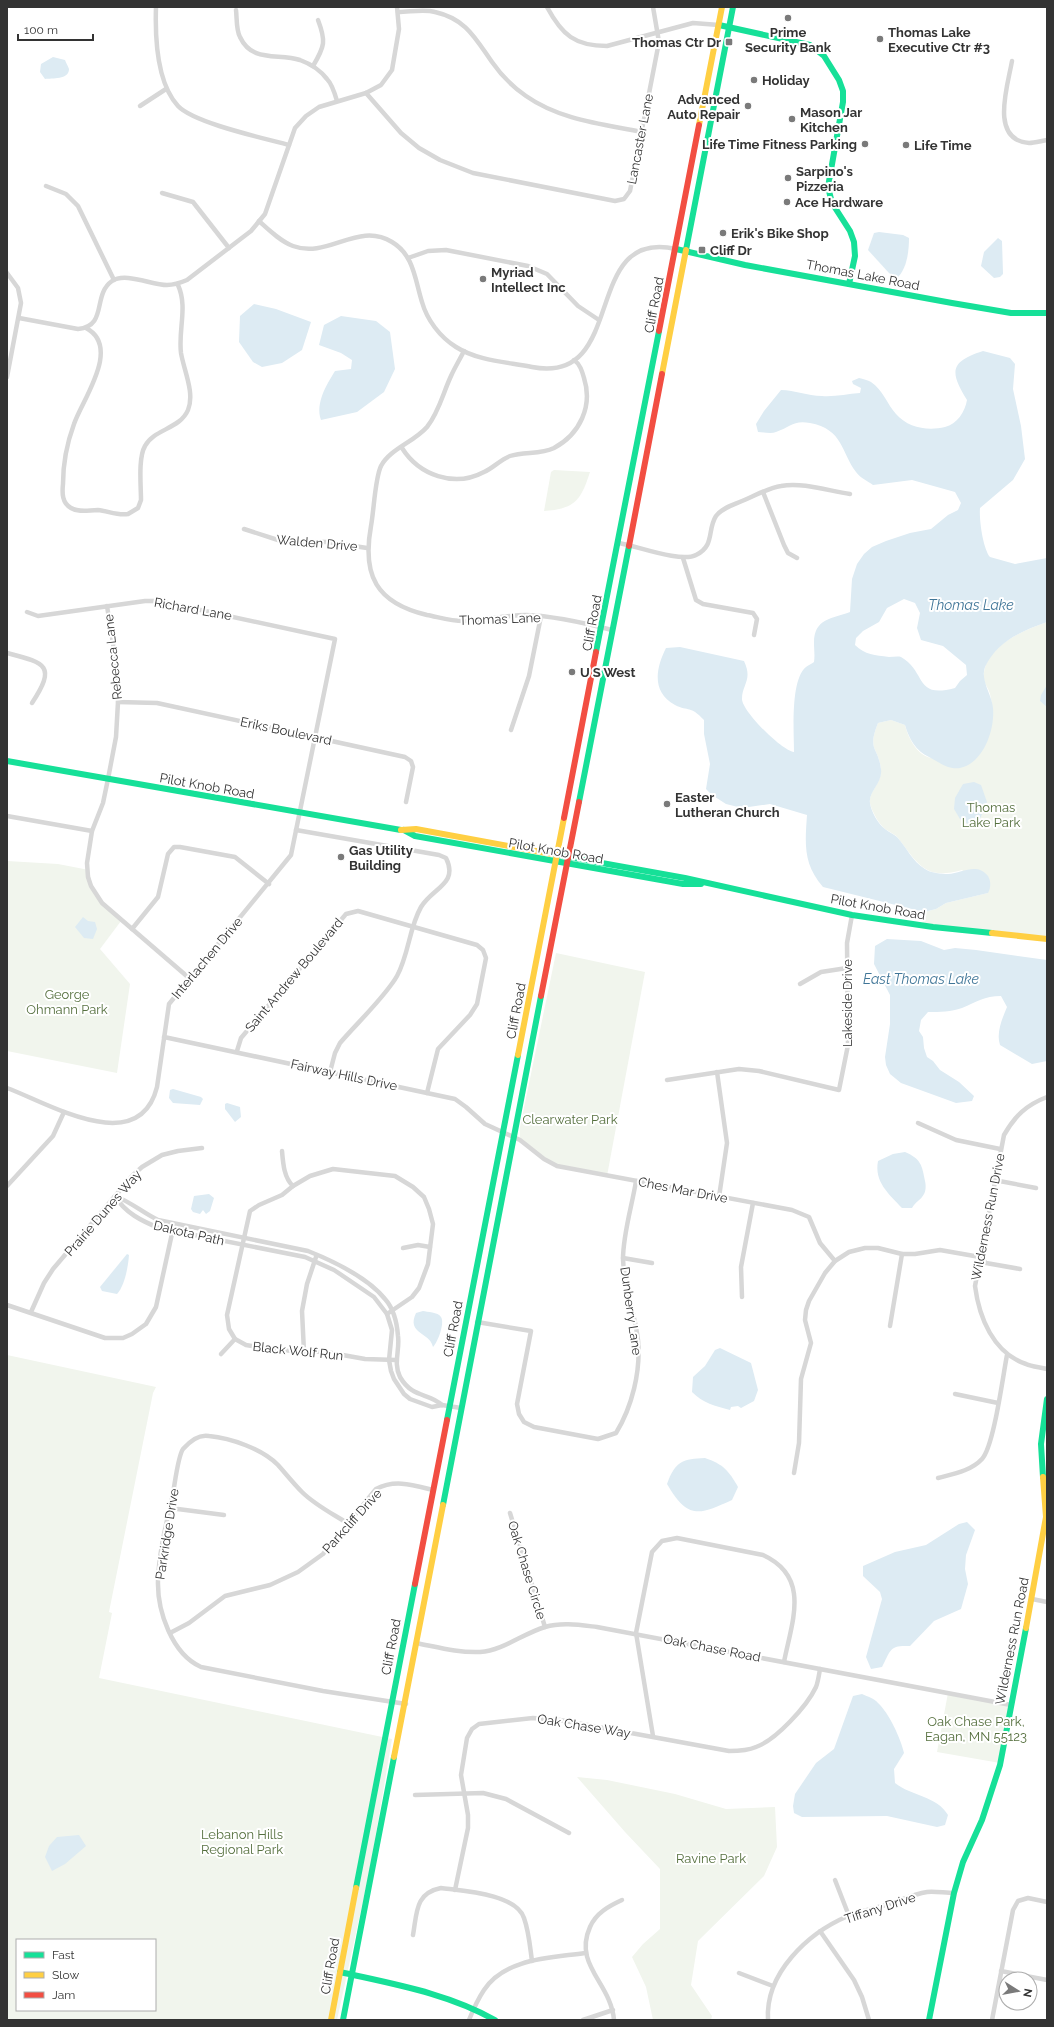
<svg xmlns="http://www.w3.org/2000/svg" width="1054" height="2027" viewBox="0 0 1054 2027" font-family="Raleway,sans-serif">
<rect width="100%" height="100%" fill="#fff"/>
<g fill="#f1f5ed" fill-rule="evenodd">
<path d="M554 470 590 472C581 500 575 509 544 511L551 472Z"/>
<path d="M1047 622V939L922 926 924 912 936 909 946 903 988 893 962 870C924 881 918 863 898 838 895 834 889 832 885 829 879 824 872 812 870 803 868 792 882 783 881 769 878 746 867 751 878 723L891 720 905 725C908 738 917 755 931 758 939 760 974 750 984 747 991 730 995 713 990 694 989 689 985 685 984 680 981 647 1022 631 1047 622Z"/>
<path d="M7 861 58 864 89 870 93 890 121 921 100 949 130 984 117 1073 7 1051Z"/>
<path d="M556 953 645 972 607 1176 557 1166 520 1140V1127Z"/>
<path d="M7 1355 156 1387 153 1393 109 1612 112 1613 99 1678 392 1739 370 1869 337 2020H7ZM17 1940H155V2010H17Z"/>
<path d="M948 1693 1011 1705 1000 1763 937 1752Z"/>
<path d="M577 1777 607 1780 675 1794 726 1809 775 1807 777 1847 764 1876 698 1941 691 1985 712 2016 711 2020H653L646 1987 632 1957 643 1944 660 1929V1869L625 1832Z"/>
</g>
<g fill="#ddebf3" fill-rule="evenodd">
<path d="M53 57 65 60C66 63 68 66 69 69 69 80 52 78 45 79L40 72 41 64Z"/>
<path d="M879 232 903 235 909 238C909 251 907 269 897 278L889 273 868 250 874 233Z"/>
<path d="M998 238 1002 241 1003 274 1000 277 994 278 981 266 984 252Z"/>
<path d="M254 304 276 309 311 322 302 350 282 363 262 367 253 362 239 342 240 316Z"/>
<path d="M341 316 376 321 390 332 395 369 384 392 357 412 321 420C315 403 327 384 335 371L351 369 352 360 341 353 319 345 324 325Z"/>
<path d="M983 351 1010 358 1015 364 1013 389 1021 426 1025 459 1013 480 980 508C979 520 983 548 990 557L1015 564 1047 558V622C1022 631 997 641 985 667 980 680 992 695 993 708 995 729 984 763 960 768 948 770 939 762 929 757 916 751 909 739 905 725L891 720 878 723C867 751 878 746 881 769 883 783 868 792 870 803 871 811 878 824 885 829 888 832 894 834 897 837 907 848 912 861 925 869 930 873 942 874 948 874 962 873 977 862 988 876 991 881 991 887 988 893L946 903 936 909 924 912 823 887C803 864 805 844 807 815L770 804 742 808 726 804 712 795 706 789 710 764 704 734V720C690 705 689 712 675 705 651 692 656 668 666 648L680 647 744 661C753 680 742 684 742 699 742 711 782 751 794 752 794 733 790 680 806 667 808 665 812 664 814 662 815 655 814 650 814 643 814 618 832 619 850 612L852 579 857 564 864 554 872 547 886 541 910 533 931 529 948 515 958 510 961 503 955 492 912 480 873 485C868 481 860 478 856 472 841 452 843 429 810 423 793 420 791 427 776 432 771 434 764 432 758 432L756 424 764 411 781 390C795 390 807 396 822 396 834 397 847 394 860 393L861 388 853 384 852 381 859 378C863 379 868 380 871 382 883 390 887 404 896 414 908 428 928 431 945 427 957 424 965 412 967 400 950 372 949 362 983 351ZM904 599 915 603 920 613 917 628 921 640 943 646 966 665 967 675 960 681 955 688C914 699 927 672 901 657 898 656 893 657 889 657 875 655 865 655 855 645L856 638 863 631 879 622 887 608Z"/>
<path d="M1047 685V707L1040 701 1041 695Z"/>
<path d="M974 782 981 785 987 802 978 824 973 827 960 819 954 809 955 798 963 784Z"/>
<path d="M83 917 88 921 95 922 97 929 93 939 84 938 75 927Z"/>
<path d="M887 939 921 941 944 950 955 948 976 950 1047 960V1061L1032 1064 1000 1045C996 1033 1002 1019 1007 1007L1001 996C984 996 977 1002 962 1008 951 1012 940 1012 928 1012L921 1020 919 1031 923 1037 924 1048 927 1057 933 1061 940 1070 959 1082 974 1096 972 1101 956 1103 901 1083 890 1074 886 1065 885 1057 890 1024V995L874 964 875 946Z"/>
<path d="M173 1089 201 1097 203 1099 200 1105 173 1103 169 1098 170 1090Z"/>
<path d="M227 1103 240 1107 241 1117 235 1122 225 1109V1104Z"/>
<path d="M905 1152C921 1159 922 1165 925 1181 926 1185 926 1191 924 1194 921 1200 915 1202 912 1208H902C889 1194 874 1182 878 1161L893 1154Z"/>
<path d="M209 1194 214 1198 210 1211 206 1214 203 1210 200 1214 193 1212 191 1209 194 1196Z"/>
<path d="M127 1254 129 1255C128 1267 125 1285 117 1294L102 1291 100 1287Z"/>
<path d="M423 1311C427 1312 438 1312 441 1317 445 1323 438 1342 433 1347 430 1332 406 1334 416 1313Z"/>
<path d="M720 1348 751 1363 758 1390 754 1401 741 1408 738 1406 731 1407 730 1410C715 1406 703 1403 692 1392L693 1377 705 1366 715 1350Z"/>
<path d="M705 1458C723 1464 729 1471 738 1487L732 1500C699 1515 688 1520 667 1484 675 1461 683 1459 705 1458Z"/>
<path d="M967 1522 975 1530 966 1555 965 1569 968 1584 961 1609 934 1621 910 1646C889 1645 891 1650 882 1667L871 1669 866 1657 882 1599 880 1592 863 1576V1566L895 1552 926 1545 959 1524Z"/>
<path d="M862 1694C868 1697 874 1698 878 1703 889 1713 901 1739 904 1753L894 1769 895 1783C911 1796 937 1796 948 1815L945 1825 937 1827 887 1816 802 1817 794 1813 793 1806 795 1794 816 1763 834 1749 853 1696Z"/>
<path d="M79 1835 86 1846 65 1864 52 1871 45 1857 49 1846 57 1837Z"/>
</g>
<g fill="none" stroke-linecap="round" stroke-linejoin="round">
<g stroke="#d7d7d7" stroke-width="4.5">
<path d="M156 7C155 37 157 83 178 106 194 123 263 138 289 145"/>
<path d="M547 7C562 35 575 46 607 46L693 23 719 25"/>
<path d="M236 10C237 18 236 30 240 37 252 63 278 53 300 60 311 64 320 70 327 79 332 84 335 94 337 101"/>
<path d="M398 12C410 12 424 9 435 12 466 19 475 38 492 62 501 75 513 87 526 96 560 120 603 124 642 132"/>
<path d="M1012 61C1008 85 989 140 1029 143 1034 143 1041 141 1047 140"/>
<path d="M313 66C325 46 326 41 318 20"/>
<path d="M366 93 401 133 419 148 440 160 473 173 615 201 624 199 630 191 659 42 653 7"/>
<path d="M140 106 166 89"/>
<path d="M46 186 66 194 78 206 114 280"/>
<path d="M162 193 193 202 229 248"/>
<path d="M259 221C269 230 280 241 293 246 328 259 358 221 392 242 414 255 415 280 422 302 427 320 440 337 456 347 478 361 507 362 532 367 629 386 580 227 676 249"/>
<path d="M408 258 428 251 446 250 528 266 547 274 578 306 599 320"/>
<path d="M7 273 18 288 21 303 7 377"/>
<path d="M19 318 78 329C108 326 92 295 112 281 125 272 152 285 167 285 175 285 180 283 187 280L251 231 265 214 295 128 306 116 319 107 366 93 381 85 392 70 399 29 397 7"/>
<path d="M86 328C122 347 82 400 74 424 67 443 63 463 63 484 62 493 62 503 71 508 79 513 89 510 98 510 108 511 118 516 128 514L138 508 141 500C141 486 138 458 145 446 154 429 180 429 188 410 195 393 184 371 181 353 178 330 188 307 178 285"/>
<path d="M464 351C460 359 455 367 451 376 443 393 439 412 427 427 414 442 390 449 381 466 375 478 374 510 371 526 362 575 376 603 427 615 438 617 451 621 463 621 484 621 505 615 526 615 555 616 585 623 612 630"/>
<path d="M402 448C419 475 454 488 484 472 493 468 500 460 510 456 524 451 540 455 554 448 580 434 593 406 584 378 582 371 580 364 574 360"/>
<path d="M763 492 784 545 788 553 797 558"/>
<path d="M244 529 281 541 328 542 367 548"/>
<path d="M619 543C637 546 681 563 696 555 715 546 707 530 716 516 722 508 733 505 742 501 754 496 768 488 781 486 803 482 829 491 850 494"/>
<path d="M683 558 696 600 703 604 753 613 757 619 754 635"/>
<path d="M107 606 117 669 118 702 116 737 108 779 103 803 92 831 87 863 88 877 91 886 102 903 189 978"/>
<path d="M7 653C45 663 57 665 32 703"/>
<path d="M118 702 157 703 405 757 411 761 413 767 406 802"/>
<path d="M511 730 529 676 541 616"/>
<path d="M7 816 92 831"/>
<path d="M296 830 439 855 446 858C459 884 432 888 421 907 409 928 409 954 397 976 385 997 356 1024 340 1043L335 1053 330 1072"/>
<path d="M132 929 158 897 168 854 174 847H180L235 857 269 884"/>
<path d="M800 984 821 972 847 968"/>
<path d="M164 1037 455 1099 466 1107 485 1124 520 1140 544 1159 557 1166 792 1210 809 1217 820 1243 835 1261"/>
<path d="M237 1051 241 1038 346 914 358 911 477 945 483 950 486 958 477 1004 470 1015 438 1049 427 1093"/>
<path d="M717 1072 727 1143 719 1197"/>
<path d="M667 1080 739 1069 759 1071 839 1090 848 1045 847 943 852 915"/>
<path d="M7 1088C48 1103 139 1159 157 1087L169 1004 291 855 335 639 159 601H145L38 616 27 612"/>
<path d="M1047 1097C1026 1105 1015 1116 1004 1135L975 1286C979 1317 993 1353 1026 1364 1032 1367 1040 1367 1047 1369"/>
<path d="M918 1123 956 1140 1000 1149"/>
<path d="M282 1151C283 1163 284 1178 293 1186"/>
<path d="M994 1180 1036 1188"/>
<path d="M7 1186 53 1136 64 1112"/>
<path d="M115 1196C125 1213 142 1221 159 1228L305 1257 334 1270 374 1297 387 1314 392 1330 389 1360 391 1371 394 1379 404 1394 410 1399 432 1407 442 1405 461 1408"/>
<path d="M115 1196C131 1202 143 1213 158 1220L308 1251C333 1261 368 1278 385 1299 394 1309 397 1323 398 1336 400 1350 393 1363 400 1377 413 1399 428 1392 442 1405"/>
<path d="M403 1248 418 1245 430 1247"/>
<path d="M623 1258 652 1263"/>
<path d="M742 1297 741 1267 753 1203"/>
<path d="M7 1305 105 1338H123L132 1334 146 1324 156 1307 173 1229"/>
<path d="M31 1312 44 1283 53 1269 133 1175 142 1167 162 1155 178 1151 202 1148"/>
<path d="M387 1314 412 1297 419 1288 428 1264 433 1224 429 1209 424 1197 413 1187 395 1176 333 1169 310 1176 293 1186 282 1195 259 1205 250 1211 227 1315 229 1329 235 1339 246 1345 274 1350 326 1352 365 1359 396 1360"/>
<path d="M477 1322 531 1331 517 1404 519 1414 524 1422 534 1427 598 1439 616 1433C632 1407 641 1371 638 1340 635 1313 624 1287 623 1259 623 1234 632 1206 636 1181"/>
<path d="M890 1326 902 1254"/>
<path d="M304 1352 302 1311 307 1284 316 1257"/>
<path d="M221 1354 235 1339"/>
<path d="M955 1394 998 1403"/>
<path d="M794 1473 799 1443 801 1379 811 1343 805 1320 806 1310 809 1301 825 1273 835 1261 849 1252 865 1248H878L902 1254H915L940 1250 980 1257 986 1263 1020 1269"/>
<path d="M938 1478C953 1474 971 1471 982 1459 994 1446 1003 1375 1007 1355"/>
<path d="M170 1508 224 1515"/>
<path d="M510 1513 545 1627"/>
<path d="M347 1523C333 1514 315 1505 302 1492 294 1484 286 1474 278 1465 262 1449 231 1438 209 1436 199 1434 190 1441 183 1449 178 1456 175 1483 173 1493 167 1521 159 1551 158 1580 157 1611 172 1654 201 1667L323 1691 406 1704"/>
<path d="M1032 1599 1047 1602"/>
<path d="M170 1633 189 1623 225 1596 270 1585 298 1572 323 1554 376 1489C395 1479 413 1485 433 1490"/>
<path d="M416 1643C437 1647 458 1653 480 1652 504 1650 522 1634 545 1627 562 1622 580 1625 597 1627L1011 1705"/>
<path d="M653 1736 636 1633 652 1552 662 1541 677 1538 763 1555C811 1577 792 1621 784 1662"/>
<path d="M415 1795 483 1793 506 1799 569 1833"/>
<path d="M835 1880 849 1916"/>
<path d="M455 1890 468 1828V1815L461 1775 467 1738 472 1729 479 1724 533 1718 560 1720 729 1751C738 1751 747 1751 756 1747 776 1740 807 1706 816 1687 818 1682 819 1675 820 1669"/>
<path d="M820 1931 854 1980 862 1997 869 2020"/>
<path d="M413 1935C417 1913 415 1893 441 1888 464 1891 516 1894 524 1918 529 1932 530 1947 532 1961"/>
<path d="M1001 1971 1047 1980"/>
<path d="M739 1973 773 1986"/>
<path d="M469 2020C473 2010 478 1999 484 1990 505 1958 551 1958 585 1953"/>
<path d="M583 2020 613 2010"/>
<path d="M614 2020C611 1983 573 1965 590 1927 596 1913 609 1906 622 1900"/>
<path d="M768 2020C765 1973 808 1933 848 1916 861 1911 876 1908 889 1904 901 1900 914 1894 927 1892 935 1891 945 1893 954 1893"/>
<path d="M992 2020 1013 1910 1018 1901 1028 1898 1047 1902"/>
</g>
<g stroke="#16e098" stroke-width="6">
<path d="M719 25 810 45 824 56 839 80 843 91V102L828 187 832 203 850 231 854 242 855 256 849 284"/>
<path d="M676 249 745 265 952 303 1011 313H1047"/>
<path d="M686 250 733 7"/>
<path d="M596 652 659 331"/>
<path d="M7 761 401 830"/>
<path d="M579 802 629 546"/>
<path d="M404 830 415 836 683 884H701"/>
<path d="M552 854 685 878 852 915 933 927 992 933"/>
<path d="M447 1420 518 1055"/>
<path d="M1043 1477 1041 1444 1047 1399"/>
<path d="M443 1505 541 996"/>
<path d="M356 1888 415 1584"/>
<path d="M340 1972C393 1984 447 1993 495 2020"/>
<path d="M343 2020 394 1757"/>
<path d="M929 2020 954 1893 963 1862 982 1820 1000 1765 1026 1628"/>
</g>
<g stroke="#ffcf43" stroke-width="6">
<path d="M699 125 722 7"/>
<path d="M662 374 686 250"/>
<path d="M401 830 416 829 552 854"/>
<path d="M992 933 1047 939"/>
<path d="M518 1055 564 818"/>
<path d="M1026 1628 1046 1517 1043 1477"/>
<path d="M394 1757 443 1505"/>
<path d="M331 2020 356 1888"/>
</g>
<g stroke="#f24e42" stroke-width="6">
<path d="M659 331 699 125"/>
<path d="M629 546 662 374"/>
<path d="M564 818 596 652"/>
<path d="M541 996 579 802"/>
<path d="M415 1584 447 1420"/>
</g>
</g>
<g fill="#7a7a7a" stroke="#fff" stroke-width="1.5">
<circle cx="788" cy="18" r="4"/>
<circle cx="880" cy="39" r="4"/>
<rect x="725" y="38" width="8" height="8" rx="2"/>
<circle cx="754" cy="80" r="4"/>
<circle cx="748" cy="106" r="4"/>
<circle cx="792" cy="119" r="4"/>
<circle cx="865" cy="144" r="4"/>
<circle cx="906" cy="145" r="4"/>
<circle cx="788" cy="178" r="4"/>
<circle cx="787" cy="202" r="4"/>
<circle cx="723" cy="233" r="4"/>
<rect x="698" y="246" width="8" height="8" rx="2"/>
<circle cx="483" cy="279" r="4"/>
<circle cx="572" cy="672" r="4"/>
<circle cx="667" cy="804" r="4"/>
<circle cx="341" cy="857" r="4"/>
</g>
<g text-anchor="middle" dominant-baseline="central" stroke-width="4" stroke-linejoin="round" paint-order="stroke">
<g font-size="13" font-weight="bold" fill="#333" stroke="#fff" text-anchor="start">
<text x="788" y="32" text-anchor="middle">Prime<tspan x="788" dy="15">Security Bank</tspan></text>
<text x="888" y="32">Thomas Lake<tspan x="888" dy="15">Executive Ctr #3</tspan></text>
<text x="721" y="42" text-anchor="end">Thomas Ctr Dr</text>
<text x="762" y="80">Holiday</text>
<text x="740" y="99" text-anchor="end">Advanced<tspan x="740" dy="15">Auto Repair</tspan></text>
<text x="800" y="112">Mason Jar<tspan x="800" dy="15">Kitchen</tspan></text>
<text x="857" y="144" text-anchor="end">Life Time Fitness Parking</text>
<text x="914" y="145">Life Time</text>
<text x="796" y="171">Sarpino's<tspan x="796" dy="15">Pizzeria</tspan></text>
<text x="795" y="202">Ace Hardware</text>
<text x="731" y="233">Erik's Bike Shop</text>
<text x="710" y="250">Cliff Dr</text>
<text x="491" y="272">Myriad<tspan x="491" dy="15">Intellect Inc</tspan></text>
<text x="580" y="672">U S West</text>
<text x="675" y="797">Easter<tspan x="675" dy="15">Lutheran Church</tspan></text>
<text x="349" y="850">Gas Utility<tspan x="349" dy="15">Building</tspan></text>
</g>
<g font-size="13" fill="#333" stroke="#fff">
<text transform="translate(640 139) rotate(-79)">Lancaster Lane</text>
<text transform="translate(863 275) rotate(11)">Thomas Lake Road</text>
<text transform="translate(654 305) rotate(-79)">Cliff Road</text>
<text transform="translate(317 543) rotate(5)">Walden Drive</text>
<text transform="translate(193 609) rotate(10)">Richard Lane</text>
<text transform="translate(500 619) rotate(-2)">Thomas Lane</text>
<text transform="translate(592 623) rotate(-79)">Cliff Road</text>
<text transform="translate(113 657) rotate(-96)">Rebecca Lane</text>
<text transform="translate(286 731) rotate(12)">Eriks Boulevard</text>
<text transform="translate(207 786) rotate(10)">Pilot Knob Road</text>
<text transform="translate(556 851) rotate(10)">Pilot Knob Road</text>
<text transform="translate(878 907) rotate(10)">Pilot Knob Road</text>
<text transform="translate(207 958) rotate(-50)">Interlachen Drive</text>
<text transform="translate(294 975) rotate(-50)">Saint Andrew Boulevard</text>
<text transform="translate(847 1003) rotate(-90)">Lakeside Drive</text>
<text transform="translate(516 1011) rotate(-79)">Cliff Road</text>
<text transform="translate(344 1075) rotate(12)">Fairway Hills Drive</text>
<text transform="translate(683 1190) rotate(11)">Ches Mar Drive</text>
<text transform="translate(103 1213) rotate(-49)">Prairie Dunes Way</text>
<text transform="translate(988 1217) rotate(-79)">Wilderness Run Drive</text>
<text transform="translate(189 1233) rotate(13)">Dakota Path</text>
<text transform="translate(631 1311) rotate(82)">Dunberry Lane</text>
<text transform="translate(453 1329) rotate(-79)">Cliff Road</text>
<text transform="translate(298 1351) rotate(6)">Black Wolf Run</text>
<text transform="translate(352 1521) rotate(-48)">Parkcliff Drive</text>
<text transform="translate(167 1534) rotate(-81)">Parkridge Drive</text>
<text transform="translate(527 1570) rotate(73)">Oak Chase Circle</text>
<text transform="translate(1012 1641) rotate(-79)">Wilderness Run Road</text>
<text transform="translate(391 1647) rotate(-79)">Cliff Road</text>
<text transform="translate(712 1648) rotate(11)">Oak Chase Road</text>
<text transform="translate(584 1726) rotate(9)">Oak Chase Way</text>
<text transform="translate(880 1908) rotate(-18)">Tiffany Drive</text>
<text transform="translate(330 1966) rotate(-80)">Cliff Road</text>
</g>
<g font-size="13" fill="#56703f" stroke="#fff">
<text x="991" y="807">Thomas<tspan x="991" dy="15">Lake Park</tspan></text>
<text x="67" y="994">George<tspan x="67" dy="15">Ohmann Park</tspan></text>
<text x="570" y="1119">Clearwater Park</text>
<text x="976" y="1721">Oak Chase Park,<tspan x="976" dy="15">Eagan, MN 55123</tspan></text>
<text x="242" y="1834">Lebanon Hills<tspan x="242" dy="15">Regional Park</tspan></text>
<text x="711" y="1858">Ravine Park</text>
</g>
<g font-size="14" font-style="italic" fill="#3f7597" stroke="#fff">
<text x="971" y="605">Thomas Lake</text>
<text x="921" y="979">East Thomas Lake</text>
</g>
</g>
<rect width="1054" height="2027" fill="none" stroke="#333333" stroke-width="16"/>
<rect x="16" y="1939" width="140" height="72" fill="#ffffff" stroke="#adadad"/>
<rect x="24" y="1952" width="20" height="6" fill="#16e098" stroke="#adadad"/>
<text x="52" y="1959" font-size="12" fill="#333333">Fast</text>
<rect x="24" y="1972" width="20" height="6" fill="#ffcf43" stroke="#adadad"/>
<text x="52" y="1979" font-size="12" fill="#333333">Slow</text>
<rect x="24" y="1992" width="20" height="6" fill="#f24e42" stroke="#adadad"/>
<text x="52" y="1999" font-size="12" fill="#333333">Jam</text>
<g transform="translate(1018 1991) rotate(101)"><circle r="19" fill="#ffffff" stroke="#adadad"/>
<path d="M0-3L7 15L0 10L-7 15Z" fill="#7a7a7a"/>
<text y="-6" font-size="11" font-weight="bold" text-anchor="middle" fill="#333333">N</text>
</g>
<path d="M18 34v6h75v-6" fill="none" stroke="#333333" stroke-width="2"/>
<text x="24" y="34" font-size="12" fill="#333333" stroke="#ffffff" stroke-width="3" paint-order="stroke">100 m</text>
</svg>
